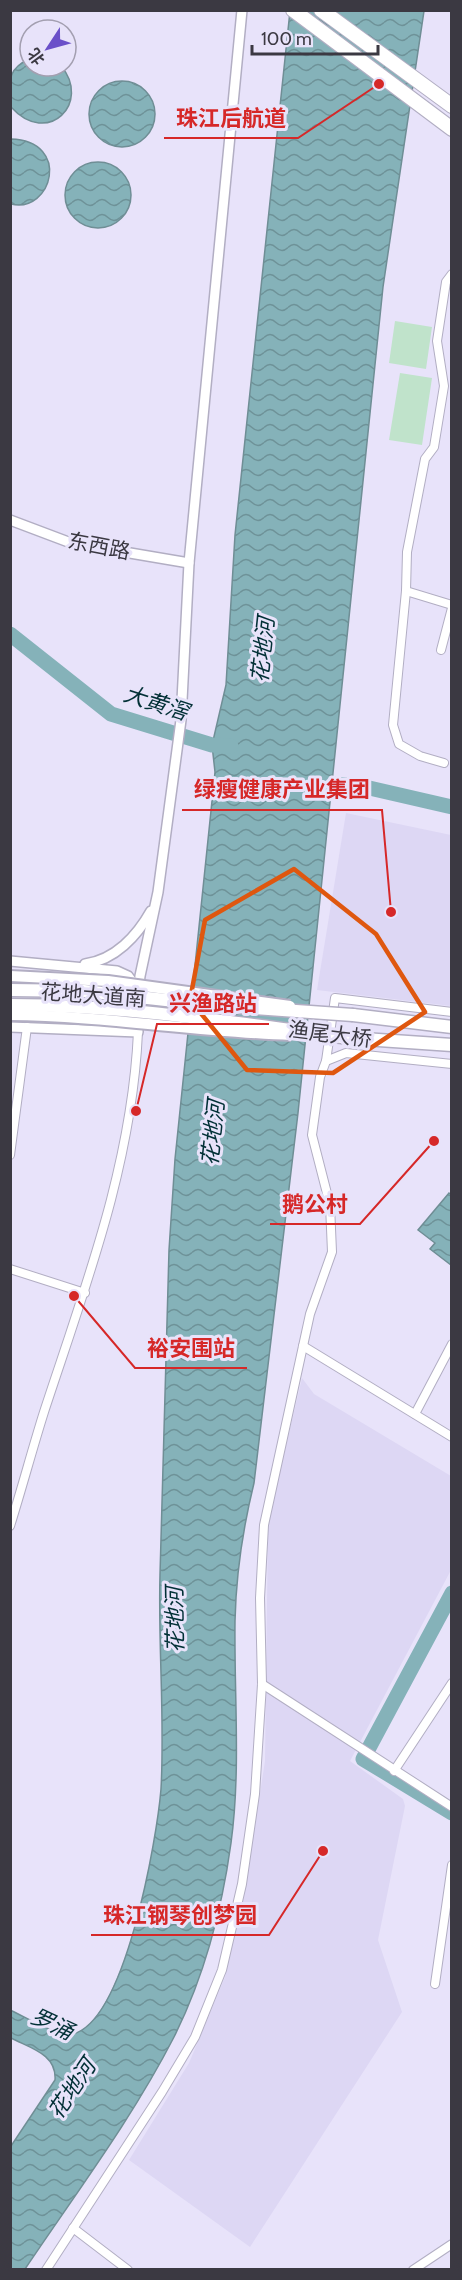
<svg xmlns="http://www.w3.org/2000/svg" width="462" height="2280" viewBox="0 0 462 2280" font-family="Cabin,'Noto Sans SC',sans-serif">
<defs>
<pattern id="water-waves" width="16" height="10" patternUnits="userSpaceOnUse" patternTransform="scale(1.5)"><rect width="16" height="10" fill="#85b2b9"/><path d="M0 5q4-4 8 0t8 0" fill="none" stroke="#6e9298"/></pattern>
</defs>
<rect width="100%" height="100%" fill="#e8e3fa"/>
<g fill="#ddd7f4">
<path d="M346 813 451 835V1006L317 990Z"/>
<path d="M302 1378 314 1394 451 1476V1570L350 1761 403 1799 405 1806 378 1940 402 2012 250 2247 129 2160 189 2063 225 1977 244 1896 265 1761 268 1522Z"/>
</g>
<g fill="#c0e3cb">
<path d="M395 321 432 327 426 369 389 363Z"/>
<path d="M400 373 432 378 422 445 389 440Z"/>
</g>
<g fill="url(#water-waves)" stroke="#6f8e95" stroke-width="1.5">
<path d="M290 11H424L383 287 298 1113 254 1483C243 1528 236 1574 235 1621 234 1695 241 1770 231 1843 222 1909 204 1977 174 2037 132 2119 76 2193 25 2269H11V2146L55 2080C57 2054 30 2048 11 2038L10 2010C24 2016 59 2038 73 2034 126 2020 157 1838 161 1789 165 1718 158 1646 160 1575L169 1250 175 1159 215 772 212 745 226 685 235 535Z"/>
<path d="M30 59V66H61C92 102 48 148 11 107 10 84 5 69 30 59Z"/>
<circle cx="122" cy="114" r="33"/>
<path d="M11 139C72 141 52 214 11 204Z"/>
<circle cx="98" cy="195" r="33"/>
<path d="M449 1193 452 1195 451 1265 430 1249 435 1243 418 1230Z"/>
</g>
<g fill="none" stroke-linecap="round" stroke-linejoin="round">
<g stroke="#85b2b9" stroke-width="15">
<path d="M10 634 111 714 212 745 231 746"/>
<path d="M312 782 365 787 452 807"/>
<path d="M452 1593 363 1759 452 1813"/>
</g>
<g stroke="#b2aec3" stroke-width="10">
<g id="minor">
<path d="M406 591 452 605"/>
<path d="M441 650 452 608"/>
<path d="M444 763 420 756 399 744 393 725 406 591 407 552 425 459 434 447 444 386 437 341 446 282 452 274"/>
<path d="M326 1061 335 998 452 1012"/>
<path d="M10 1155 27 1027"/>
<path d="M10 1269 85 1293"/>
<path d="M303 1346 452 1437"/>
<path d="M415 1414 452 1344"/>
<path d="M10 1526C22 1488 32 1450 44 1412 85 1287 132 1165 138 1032"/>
<path d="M262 1684 452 1807"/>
<path d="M394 1771 452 1683"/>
<path d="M435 1984 452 1865"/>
<path d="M73 2228 128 2270"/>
<path d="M46 2270 162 2092 195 2037 222 1970 242 1884 255 1794 262 1684 260 1598 264 1525 310 1314 332 1252 330 1205 312 1135 320 1077 326 1061 346 1053 452 1064"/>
<path d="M413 2270 452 2244"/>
</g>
</g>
<g stroke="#b2aec3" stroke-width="12">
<g id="tertiary">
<path d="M10 520 71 543 189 563"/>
<path d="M10 961 117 971 128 976 136 987"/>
<path d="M85 964C115 960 137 936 151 911"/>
<path d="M10 1027 138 1032 137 1000 140 976 158 892 181 720 189 563 242 10"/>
</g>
</g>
<g stroke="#b2aec3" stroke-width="15">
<g id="primary">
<path d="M353 1015 452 1027"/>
<path d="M349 1038 452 1045"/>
</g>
</g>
<g stroke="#b2aec3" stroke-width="16">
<g id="motorway">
<path d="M293 10 452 129"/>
<path d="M321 10 452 106"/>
</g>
</g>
<use href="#minor" stroke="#fff" stroke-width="8"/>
<use href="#tertiary" stroke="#fff" stroke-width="9"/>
<use href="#primary" stroke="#fff" stroke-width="12"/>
<use href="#motorway" stroke="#fff" stroke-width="14"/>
<g stroke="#b2aec3" stroke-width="14" stroke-linecap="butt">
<g id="secondary-bridge">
<path d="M10 976 108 981 290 1006"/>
<path d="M10 1015C104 1016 197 1032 291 1035"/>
</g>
</g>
<g stroke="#b2aec3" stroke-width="15" stroke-linecap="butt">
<g id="primary-bridge">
<path d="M10 990 84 991 211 1005 353 1015"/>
<path d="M10 1005C124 1005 237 1023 349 1038"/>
</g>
</g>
<use href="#secondary-bridge" stroke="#fff" stroke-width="10"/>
<use href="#primary-bridge" stroke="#fff" stroke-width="12"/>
</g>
<path fill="none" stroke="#df570f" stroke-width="4.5" stroke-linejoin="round" d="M294 869 376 934 425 1012 333 1073 247 1070 190 1000 205 920Z"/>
<g text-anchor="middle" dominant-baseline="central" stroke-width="6" stroke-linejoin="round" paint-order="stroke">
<g font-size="21" fill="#3b3942" stroke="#e8e3fa">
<text transform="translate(99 546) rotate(11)">东西路</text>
<text transform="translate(93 995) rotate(4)">花地大道南</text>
<text transform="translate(330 1034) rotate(7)">渔尾大桥</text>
</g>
<g font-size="22" font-style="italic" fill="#023036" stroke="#e8e3fa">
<text transform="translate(263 650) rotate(-84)">花地河</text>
<text transform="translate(156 703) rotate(18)">大黄滘</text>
<text transform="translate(213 1133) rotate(-84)">花地河</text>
<text transform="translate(175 1620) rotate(-91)">花地河</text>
<text transform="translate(52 2024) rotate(25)">罗涌</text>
<text transform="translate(72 2089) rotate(-56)">花地河</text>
</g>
</g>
<path fill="none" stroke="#d62828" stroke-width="2" d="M379 84L298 138H164M391 912L382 810H182M136 1111L157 1024H269M434 1141L360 1224H270M74 1296L135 1368H247M323 1851L269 1935H91"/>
<g fill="#d62828" stroke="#e8e3fa" stroke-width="2">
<circle cx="379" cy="84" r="6"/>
<circle cx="391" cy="912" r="6"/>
<circle cx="136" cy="1111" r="6"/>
<circle cx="434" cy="1141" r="6"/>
<circle cx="74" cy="1296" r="6"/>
<circle cx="323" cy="1851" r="6"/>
</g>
<g font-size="22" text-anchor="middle" font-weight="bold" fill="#d62828" stroke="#e8e3fa" stroke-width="6" stroke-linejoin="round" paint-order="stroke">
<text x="231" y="126">珠江后航道</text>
<text x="282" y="797">绿瘦健康产业集团</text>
<text x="213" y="1011">兴渔路站</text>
<text x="315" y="1212">鹅公村</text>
<text x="191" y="1356">裕安围站</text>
<text x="180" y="1923">珠江钢琴创梦园</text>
</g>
<rect width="462" height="2280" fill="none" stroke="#3b3942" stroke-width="24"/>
<g transform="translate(48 48) rotate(234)"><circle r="28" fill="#e8e3fa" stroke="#a39fb0" stroke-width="1.5"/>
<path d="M0-4.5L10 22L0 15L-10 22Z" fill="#6b50c9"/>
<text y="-9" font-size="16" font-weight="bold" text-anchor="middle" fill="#3b3942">北</text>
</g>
<path d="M252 45v9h126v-9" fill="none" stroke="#3b3942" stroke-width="3"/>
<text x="261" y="45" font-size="18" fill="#3b3942" stroke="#e8e3fa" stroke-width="4.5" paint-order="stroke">100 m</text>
</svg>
